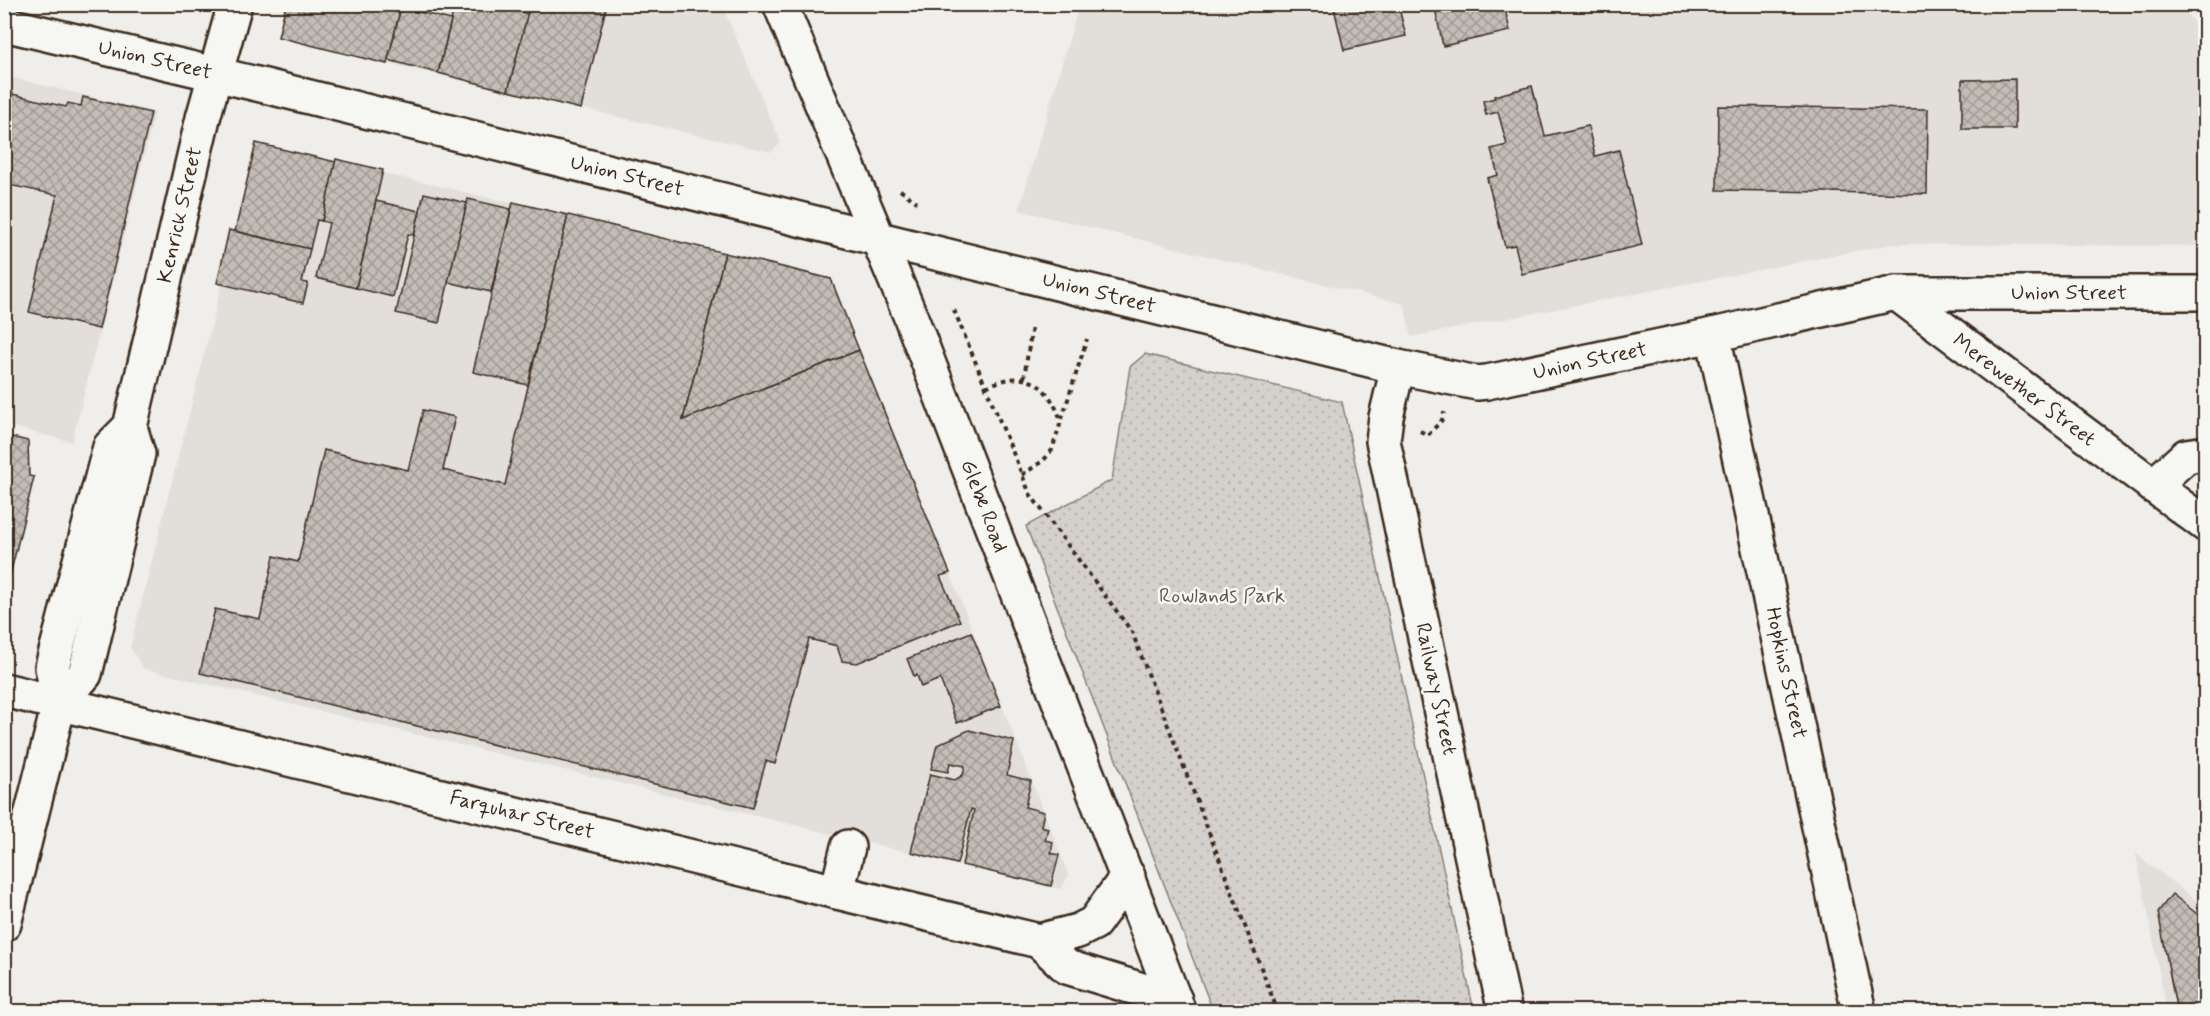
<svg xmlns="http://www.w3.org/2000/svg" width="2210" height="1016" viewBox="0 0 2210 1016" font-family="Mynerve,sans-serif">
<defs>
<pattern id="park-dots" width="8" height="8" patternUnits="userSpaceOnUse" patternTransform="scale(1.5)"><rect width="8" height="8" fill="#d4d1cc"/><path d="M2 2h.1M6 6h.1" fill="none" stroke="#b7b4af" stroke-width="1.8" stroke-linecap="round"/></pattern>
<pattern id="building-cross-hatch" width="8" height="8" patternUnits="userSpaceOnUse" patternTransform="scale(1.5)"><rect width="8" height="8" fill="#c2bdb7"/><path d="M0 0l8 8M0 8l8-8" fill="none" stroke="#9f9a94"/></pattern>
</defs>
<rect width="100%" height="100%" fill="#efeeea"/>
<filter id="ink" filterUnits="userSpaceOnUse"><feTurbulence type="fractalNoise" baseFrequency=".0167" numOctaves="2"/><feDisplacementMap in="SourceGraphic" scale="12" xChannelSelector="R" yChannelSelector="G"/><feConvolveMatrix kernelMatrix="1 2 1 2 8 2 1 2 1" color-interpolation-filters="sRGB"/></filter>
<g filter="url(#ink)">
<g fill="#e2dfdb">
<path d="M292 4 722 5 781 143 771 152 299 43 287 23Z"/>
<path d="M2180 4 2205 38V246L1893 244 1411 337 1404 304 1019 210 1079 5Z"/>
<path d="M5 76 155 112 72 442 5 425Z"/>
<path d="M257 144 830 277 950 573 1069 876 1060 889 144 669 130 648Z"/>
<path d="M2136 854 2205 907V1011H2167Z"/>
</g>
<path fill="url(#park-dots)" stroke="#887e75" stroke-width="1.5" d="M1145 354 1342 402 1474 1011H1213L1026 526 1112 480 1130 367Z"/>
<g fill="url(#building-cross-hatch)" stroke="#3b2a1e" stroke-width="1.5">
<path d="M286 4H392L401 7 387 64 278 37Z"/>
<path d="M455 4H511L510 9 528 14 508 91 438 73Z"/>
<path d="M530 4H607L581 109 508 91Z"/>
<path d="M1333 4H1398L1406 36 1344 50Z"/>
<path d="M1434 4H1504L1510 31 1443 46Z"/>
<path d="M401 7 451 20 438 73 388 60Z"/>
<path d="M2015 79V129H1962V80Z"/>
<path d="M1532 86 1545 136 1588 126 1595 156 1619 150 1642 245 1522 274 1515 245 1505 247 1487 178 1498 175 1491 149 1507 145 1498 112 1486 115 1483 101 1495 98 1494 96Z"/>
<path d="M4 92 66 107 68 103 81 106 83 97 151 113 99 329 29 312 57 195 4 184Z"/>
<path d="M1718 106 1928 109 1927 194 1717 190Z"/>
<path d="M256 143 336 162 322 221 317 220 310 249 235 231Z"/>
<path d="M336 159 383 170 356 288 316 278 329 223 322 221Z"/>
<path d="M424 193 467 203 439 323 396 313Z"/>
<path d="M468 199 511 209 491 292 448 282Z"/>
<path d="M376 201 420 211 414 235 408 234 393 297 356 288Z"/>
<path d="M513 202 568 215 528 385 473 372Z"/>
<path d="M568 215 725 253 683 420 859 350 950 573 940 576 960 621 857 663 842 661 837 646 809 639 775 764 766 761 753 808 200 673 215 609 260 619 274 556 298 562 324 450 408 470 423 410 455 417 443 470 505 485Z"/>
<path d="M229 230 310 249 302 282 308 283 303 303 217 283Z"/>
<path d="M725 253 831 279 859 350 683 420Z"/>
<path d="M4 435 28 441 29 476 34 477 4 600Z"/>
<path d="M971 632 1001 706 957 723 940 679 921 687 917 675 914 676 907 659Z"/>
<path d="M969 730 1014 741 1007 775 1031 781 1025 807 1044 812 1041 826 1048 828 1045 840 1053 842 1051 853 1059 855 1051 886 962 865 974 810 971 809 957 864 911 852 930 774 955 780 963 775 965 766 950 763 948 772 931 769 937 745Z"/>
<path d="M2172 894 2206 921V1012H2177L2158 912Z"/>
</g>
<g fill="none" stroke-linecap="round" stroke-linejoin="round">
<g stroke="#3b2a1e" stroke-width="38">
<g id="minor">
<path d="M879 239 1398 367 1477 383 1487 382 1713 335 1896 293H2206"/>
<path d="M1896 293 2206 525"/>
<path d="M1713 335 1859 1012"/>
<path d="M1398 367 1386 417 1383 441 1505 1012"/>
<path d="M2153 486 2186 456 2206 453"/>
<path d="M4 690 1039 941 1078 931 1094 923 1128 876"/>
<path d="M59 704 85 674 138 454 130 427 203 118 235 4"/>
<path d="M837 892 848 847"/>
<path d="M4 924 59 704 52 667 110 447 130 427"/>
<path d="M1039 941 1067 967 1175 1000"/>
</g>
</g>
<g stroke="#3b2a1e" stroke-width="38">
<g id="major">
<path d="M780 4 910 315 1179 1012"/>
<path d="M4 24 261 85 879 239"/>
</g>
</g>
<g stroke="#3b2a1e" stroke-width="4" stroke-dasharray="4.5 4.5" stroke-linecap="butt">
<path d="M900 190 917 202"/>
<path d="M954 310 1030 494 1132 632 1278 1012"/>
<path d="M1024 378 1032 327"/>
<path d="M986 387C1024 368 1048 382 1061 421"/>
<path d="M1420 431 1428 435 1442 420 1444 412"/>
<path d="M1022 475 1043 461 1052 450 1087 339"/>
</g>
<use href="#minor" stroke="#f6f6f2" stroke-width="33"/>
<use href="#major" stroke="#f6f6f2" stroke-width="33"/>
</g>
</g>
<g text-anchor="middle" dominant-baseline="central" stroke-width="5" stroke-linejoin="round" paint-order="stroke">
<g font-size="21" fill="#3b2a1e" stroke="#f6f6f2">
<text transform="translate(155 60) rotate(13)">Union Street</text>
<text transform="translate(627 176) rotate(14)">Union Street</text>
<text transform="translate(180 215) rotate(-77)">Kenrick Street</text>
<text transform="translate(1099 293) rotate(14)">Union Street</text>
<text x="2069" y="293">Union Street</text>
<text transform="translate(1590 361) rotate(-12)">Union Street</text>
<text transform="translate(2024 390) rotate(37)">Merewether Street</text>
<text transform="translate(984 506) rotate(69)">Glebe Road</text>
<text transform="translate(1786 673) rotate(78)">Hopkins Street</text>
<text transform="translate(1436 689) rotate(78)">Railway Street</text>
<text transform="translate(522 815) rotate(14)">Farquhar Street</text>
</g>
<g font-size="21" fill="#61544a" stroke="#f6f6f2">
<text x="1222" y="596">Rowlands Park</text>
</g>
</g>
<rect width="2210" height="1016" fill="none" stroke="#f6f6f2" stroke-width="24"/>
<rect x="12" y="12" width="2186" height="992" fill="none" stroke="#3b2a1e" stroke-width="2" filter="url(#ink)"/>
</svg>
